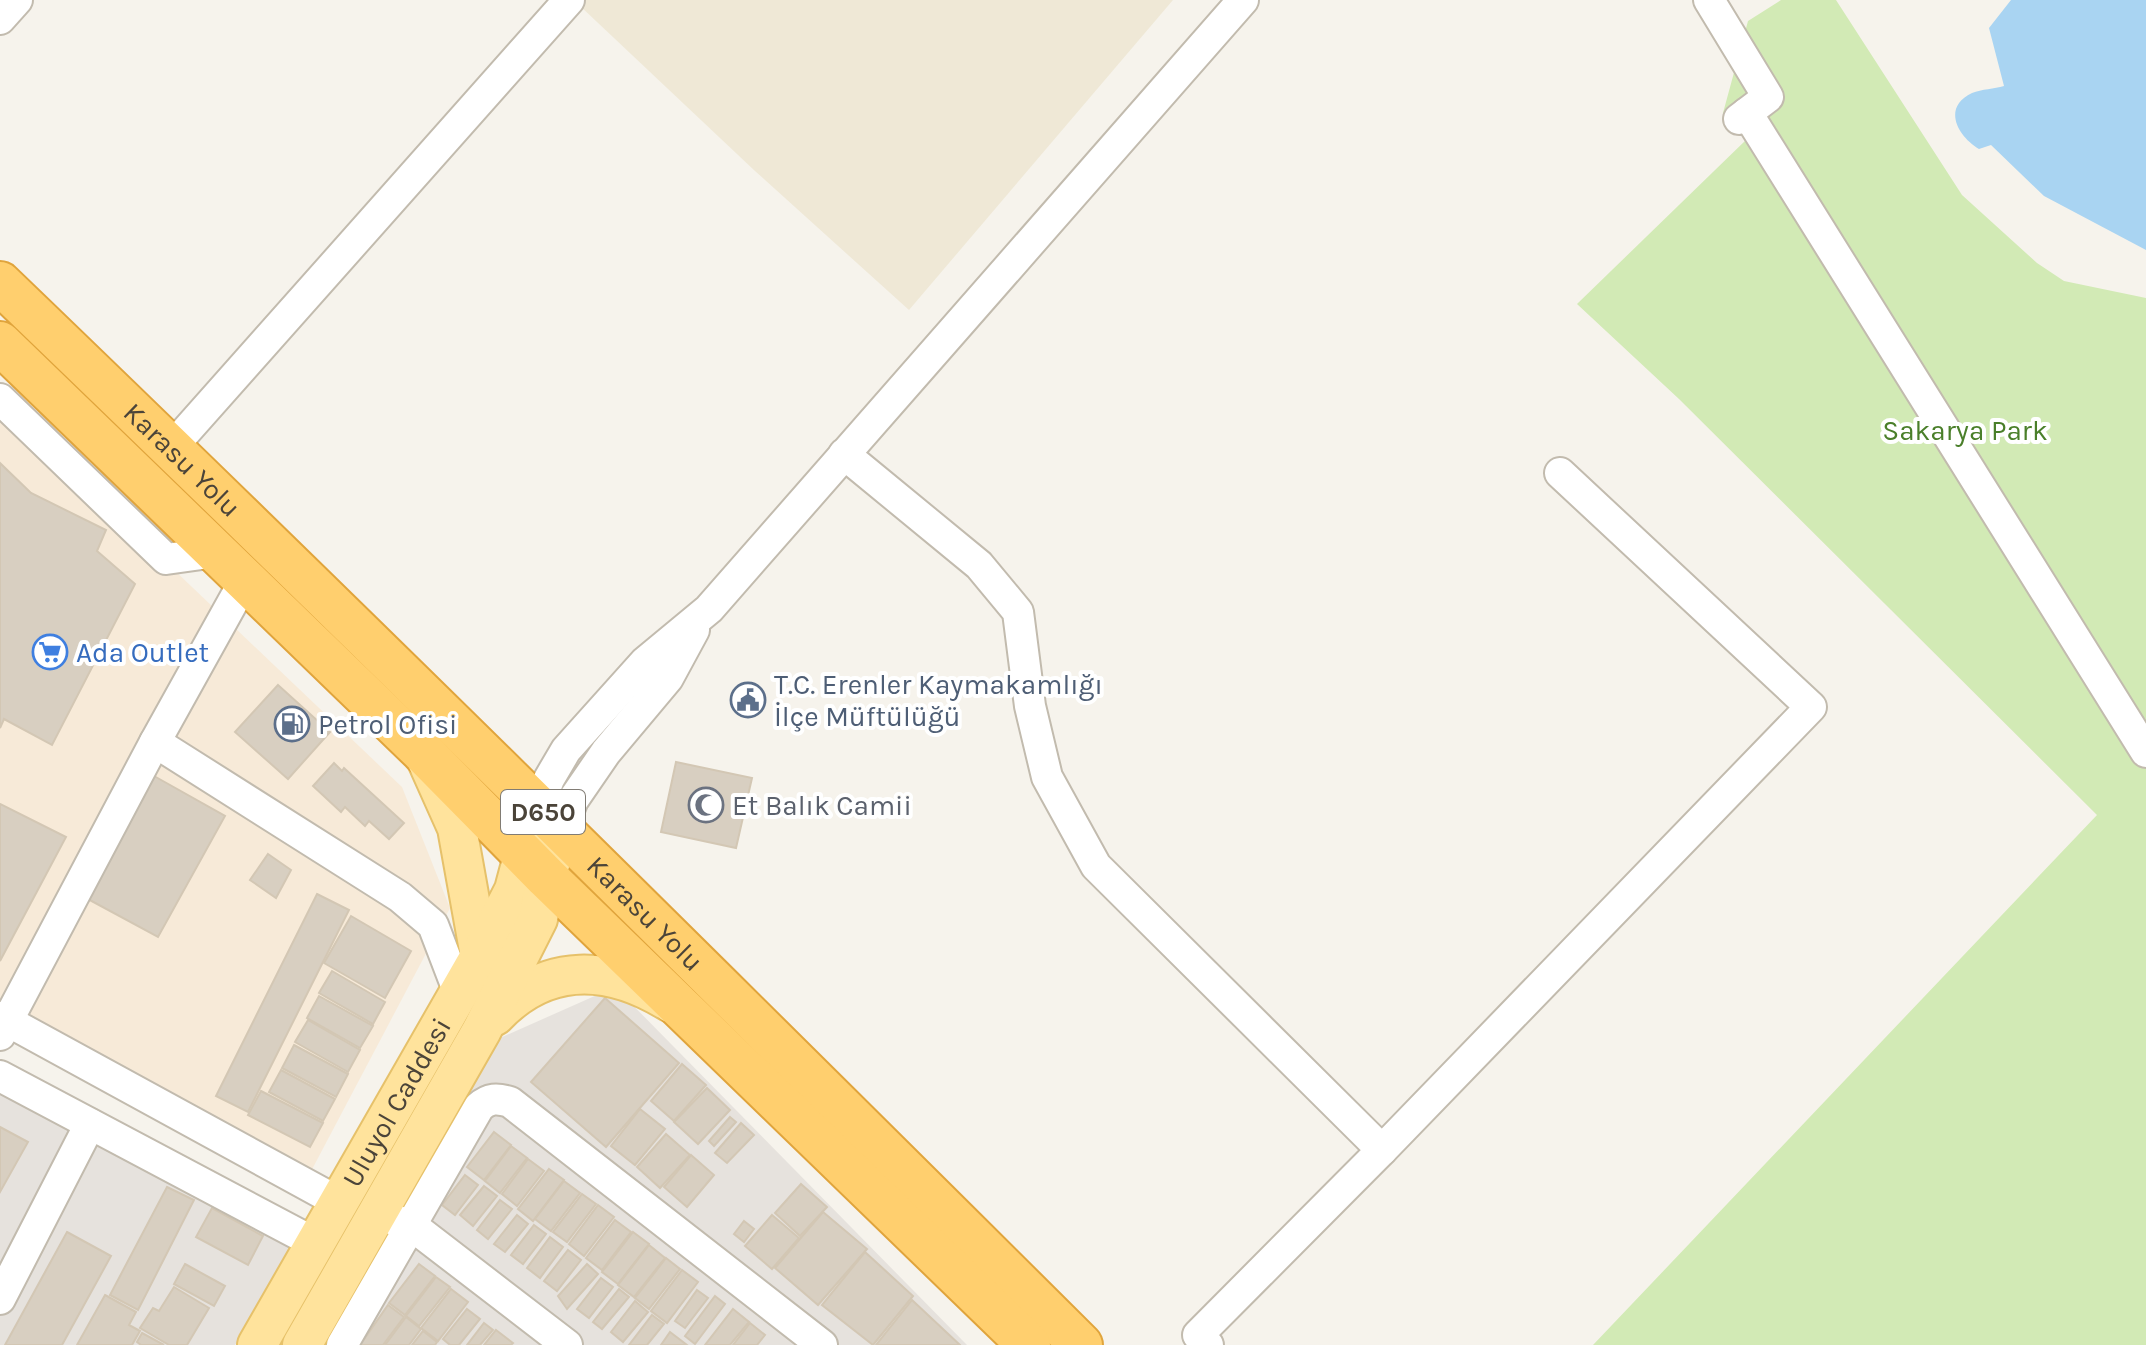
<svg xmlns="http://www.w3.org/2000/svg" width="2146" height="1345" viewBox="0 0 2146 1345" font-family="Karla,sans-serif">
<rect width="100%" height="100%" fill="#f6f3ec"/>
<path fill="#f7ead8" d="M0 404 402 787 450 908 308 1177 0 1004Z"/>
<g fill="#e6e2dd">
<path d="M615 987 967 1345H323L491 1042Z"/>
<path d="M0 1093 292 1249 235 1345H0Z"/>
</g>
<path fill="#efe8d6" d="M585 0H1173L909 310 755 171 579 5Z"/>
<path fill="#d2eab5" d="M1781 0H1836L1962 195 2037 263 2064 281 2146 298V1345H1593L2097 815 1679 399 1577 304 1747 139 1723 113 1748 21Z"/>
<path fill="#a9d4f2" d="M2011 0H2146V250L2044 196 1991 145 1979 149C1957 136 1942 107 1972 93 1982 89 1994 89 2004 86L1989 28Z"/>
<g fill="#d8cfc1" stroke="#d3c7b4" stroke-width="2">
<path d="M0 463 31 493 106 530 97 551 135 584 52 745 4 719 0 728Z"/>
<path d="M278 685 330 732 288 779 235 732Z"/>
<path d="M676 762 752 778 736 848 661 832Z"/>
<path d="M334 763 342 771 344 768 404 823 389 839 369 821 365 826 345 807 341 812 313 786Z"/>
<path d="M154 776 225 816 158 937 86 898Z"/>
<path d="M0 804 66 837 0 961Z"/>
<path d="M268 854 291 870 276 898 250 880Z"/>
<path d="M317 894 349 910 248 1112 216 1096Z"/>
<path d="M351 916 411 951 385 998 324 963Z"/>
<path d="M332 971 385 1002 373 1024 319 993Z"/>
<path d="M319 996 373 1026 360 1048 307 1018Z"/>
<path d="M605 998 679 1063 606 1147 531 1082Z"/>
<path d="M308 1020 360 1050 348 1072 295 1042Z"/>
<path d="M294 1045 348 1074 336 1097 282 1068Z"/>
<path d="M682 1064 706 1085 674 1121 651 1101Z"/>
<path d="M281 1070 335 1099 323 1121 269 1092Z"/>
<path d="M707 1088 730 1110 698 1144 674 1122Z"/>
<path d="M261 1091 323 1123 310 1147 248 1115Z"/>
<path d="M640 1109 665 1129 635 1165 611 1146Z"/>
<path d="M730 1117 736 1122 714 1146 709 1141Z"/>
<path d="M741 1123 754 1135 727 1163 715 1153Z"/>
<path d="M0 1127 28 1142 0 1192Z"/>
<path d="M494 1132 511 1145 484 1180 467 1167Z"/>
<path d="M666 1134 690 1155 660 1188 637 1167Z"/>
<path d="M511 1146 527 1158 500 1193 485 1181Z"/>
<path d="M691 1155 714 1175 687 1207 664 1187Z"/>
<path d="M528 1159 544 1171 517 1206 502 1194Z"/>
<path d="M549 1169 564 1180 533 1221 518 1209Z"/>
<path d="M465 1175 478 1185 455 1215 442 1205Z"/>
<path d="M564 1181 580 1193 551 1231 535 1219Z"/>
<path d="M801 1184 827 1207 800 1236 775 1213Z"/>
<path d="M484 1186 497 1196 473 1226 460 1215Z"/>
<path d="M167 1187 194 1200 138 1310 110 1295Z"/>
<path d="M582 1194 596 1204 567 1242 553 1232Z"/>
<path d="M500 1200 512 1209 488 1239 477 1230Z"/>
<path d="M598 1205 614 1217 584 1256 569 1244Z"/>
<path d="M212 1208 263 1236 248 1265 196 1237Z"/>
<path d="M823 1212 867 1249 818 1305 775 1268Z"/>
<path d="M517 1215 528 1224 505 1252 494 1244Z"/>
<path d="M772 1215 799 1238 772 1269 745 1246Z"/>
<path d="M615 1220 631 1232 602 1270 586 1258Z"/>
<path d="M744 1221 754 1229 744 1242 734 1234Z"/>
<path d="M534 1225 546 1234 523 1264 511 1255Z"/>
<path d="M67 1232 111 1256 62 1345H5Z"/>
<path d="M633 1232 649 1244 618 1284 602 1272Z"/>
<path d="M550 1237 563 1247 540 1278 527 1268Z"/>
<path d="M649 1245 665 1258 634 1297 618 1285Z"/>
<path d="M568 1250 581 1260 557 1291 544 1281Z"/>
<path d="M865 1252 913 1296 873 1345 822 1305Z"/>
<path d="M666 1258 680 1269 649 1309 635 1298Z"/>
<path d="M185 1264 225 1286 214 1306 174 1284Z"/>
<path d="M419 1264 435 1276 405 1315 389 1303Z"/>
<path d="M587 1264 598 1274 567 1309 558 1296Z"/>
<path d="M682 1270 698 1282 667 1323 651 1311Z"/>
<path d="M436 1277 450 1287 419 1326 406 1316Z"/>
<path d="M601 1278 613 1287 589 1318 577 1309Z"/>
<path d="M174 1287 209 1308 187 1345H169L140 1328 153 1308 159 1311Z"/>
<path d="M451 1289 468 1302 438 1341 421 1328Z"/>
<path d="M619 1289 629 1297 602 1329 593 1322Z"/>
<path d="M697 1290 708 1298 685 1328 675 1321Z"/>
<path d="M105 1295 136 1312 129 1325 140 1331 132 1345H77Z"/>
<path d="M715 1296 725 1304 695 1344 685 1336Z"/>
<path d="M912 1300 960 1345H876Z"/>
<path d="M635 1301 648 1312 623 1342 611 1332Z"/>
<path d="M388 1305 404 1317 383 1345H360Z"/>
<path d="M467 1309 480 1319 459 1345H450L443 1339Z"/>
<path d="M733 1309 749 1322 730 1345H705Z"/>
<path d="M652 1315 664 1324 647 1345H629Z"/>
<path d="M406 1317 421 1329 409 1345H385Z"/>
<path d="M484 1323 493 1330 480 1345H467Z"/>
<path d="M750 1323 765 1335 757 1345H733Z"/>
<path d="M496 1330 513 1343 511 1345H484Z"/>
<path d="M423 1331 437 1342 435 1345H412Z"/>
<path d="M670 1332 687 1345H661Z"/>
<path d="M142 1333 164 1345H141L137 1342Z"/>
</g>
<g fill="none" stroke-linecap="round" stroke-linejoin="round">
<g stroke="#c2bbae" stroke-width="34">
<g id="minor">
<path d="M1709 0 1768 97 1739 119"/>
<path d="M0 19 17 0"/>
<path d="M1747 113 2146 752"/>
<path d="M0 399 166 559 216 552"/>
<path d="M172 447 569 0"/>
<path d="M844 454 979 565 1018 612 1030 706 1047 777 1096 866 1382 1150 1198 1335 1208 1345"/>
<path d="M155 742 400 897 433 925 459 993"/>
<path d="M538 807 549 779 566 750 645 662 709 609 1243 0"/>
<path d="M561 829 573 800 606 752 668 678 694 630"/>
<path d="M0 1017 322 1193 342 1199"/>
<path d="M0 1035 155 742 245 580"/>
<path d="M0 1076 315 1243"/>
<path d="M1382 1150 1811 707 1560 473"/>
<path d="M394 1220 411 1225 567 1345"/>
<path d="M0 1299 90 1124"/>
<path d="M342 1345 479 1107C489 1098 497 1098 510 1102L822 1345"/>
</g>
</g>
<g stroke="#e6c16a" stroke-width="42">
<g id="major">
<path d="M427 761 457 828 480 956"/>
<path d="M495 1016C547 961 610 965 671 1003"/>
<path id="s1" d="M257 1345 480 956 514 890 530 830"/>
<path d="M302 1345 482 1030 538 919 546 877 561 829"/>
</g>
</g>
<g stroke="#e0a43c" stroke-width="46">
<g id="highway">
<path id="s2" d="M0 283C364 633 723 989 1081 1345"/>
<path d="M0 343 422 751 546 877 1029 1345"/>
</g>
</g>
<use href="#minor" stroke="#fff" stroke-width="30"/>
<use href="#major" stroke="#ffe39c" stroke-width="38"/>
<use href="#highway" stroke="#ffcf6e" stroke-width="42"/>
</g>
<defs>
<g id="supermarket-ring" transform="scale(1.8)"><circle r="9.5" fill="#fff" stroke="#3f7fe0" stroke-width="1.5"/><path d="M-6-5.5h2.5l.6 2H6L4.5 2H-2.5L-4.4-4H-6ZM-1.5 3.2a1.3 1.3 0 1 0 .1 0ZM3 3.2a1.3 1.3 0 1 0 .1 0Z" fill="#3f7fe0"/></g>
<g id="civic-ring" transform="scale(1.8)"><circle r="9.5" fill="#fff" stroke="#5c6f8a" stroke-width="1.5"/><path d="M-.6-6.5H3V-4.5H.6V-3L4-1V1h2V6H-6V1h2V-1L-.6-3ZM-1.2 2.5V6h2.4V2.5Z" fill="#5c6f8a"/></g>
<g id="fuel-ring" transform="scale(1.8)"><circle r="9.5" fill="#fff" stroke="#5c6f8a" stroke-width="1.5"/><path d="M-5.5-6h7V0h2V4h1.3V-2.5L3-4.5l.8-.8L6-3V5H2.5V1h-1V6h-7ZM-4.2-4.7v3.2H.2V-4.7Z" fill="#5c6f8a"/></g>
<g id="mosque-ring" transform="scale(1.8)"><circle r="9.5" fill="#fff" stroke="#6b7280" stroke-width="1.5"/><path d="M3.5-4.9A6 6 0 1 0 3.5 4.9A5 5 0 1 1 3.5-4.9Z" fill="#6b7280"/></g>
</defs>
<g fill-rule="evenodd">
<use href="#supermarket-ring" x="50" y="652"/>
<use href="#civic-ring" x="748" y="700"/>
<use href="#fuel-ring" x="292" y="724"/>
<use href="#mosque-ring" x="706" y="805"/>
</g>
<g text-anchor="middle" dominant-baseline="central" stroke-width="8" stroke-linejoin="round" paint-order="stroke">
<rect fill="#fff" stroke="#817c74" stroke-width="2" x="501" y="790" width="84" height="44" rx="6"/>
<g font-size="26" font-weight="bold" fill="#4b4439">
<text x="543" y="812">D650</text>
</g>
<g font-size="28" fill="#4a7f2a" stroke="#fff">
<text x="1965" y="430">Sakarya Park</text>
</g>
<g font-size="28" fill="#4b4439" stroke="#fff">
<text stroke="none"><textPath href="#s2" startOffset="254">Karasu Yolu</textPath></text>
<text stroke="none"><textPath href="#s2" startOffset="902">Karasu Yolu</textPath></text>
<text stroke="none"><textPath href="#s1" startOffset="280">Uluyol Caddesi</textPath></text>
</g>
<g font-size="28" fill="#366cbe" stroke="#fff" text-anchor="start">
<text x="76" y="652">Ada Outlet</text>
</g>
<g font-size="28" fill="#4e5e75" stroke="#fff" text-anchor="start">
<text x="774" y="684">T.C. Erenler Kaymakamlığı<tspan x="774" dy="32">İlçe Müftülüğü</tspan></text>
<text x="318" y="724">Petrol Ofisi</text>
</g>
<g font-size="28" fill="#5b616d" stroke="#fff" text-anchor="start">
<text x="732" y="805">Et Balık Camii</text>
</g>
</g>
</svg>
